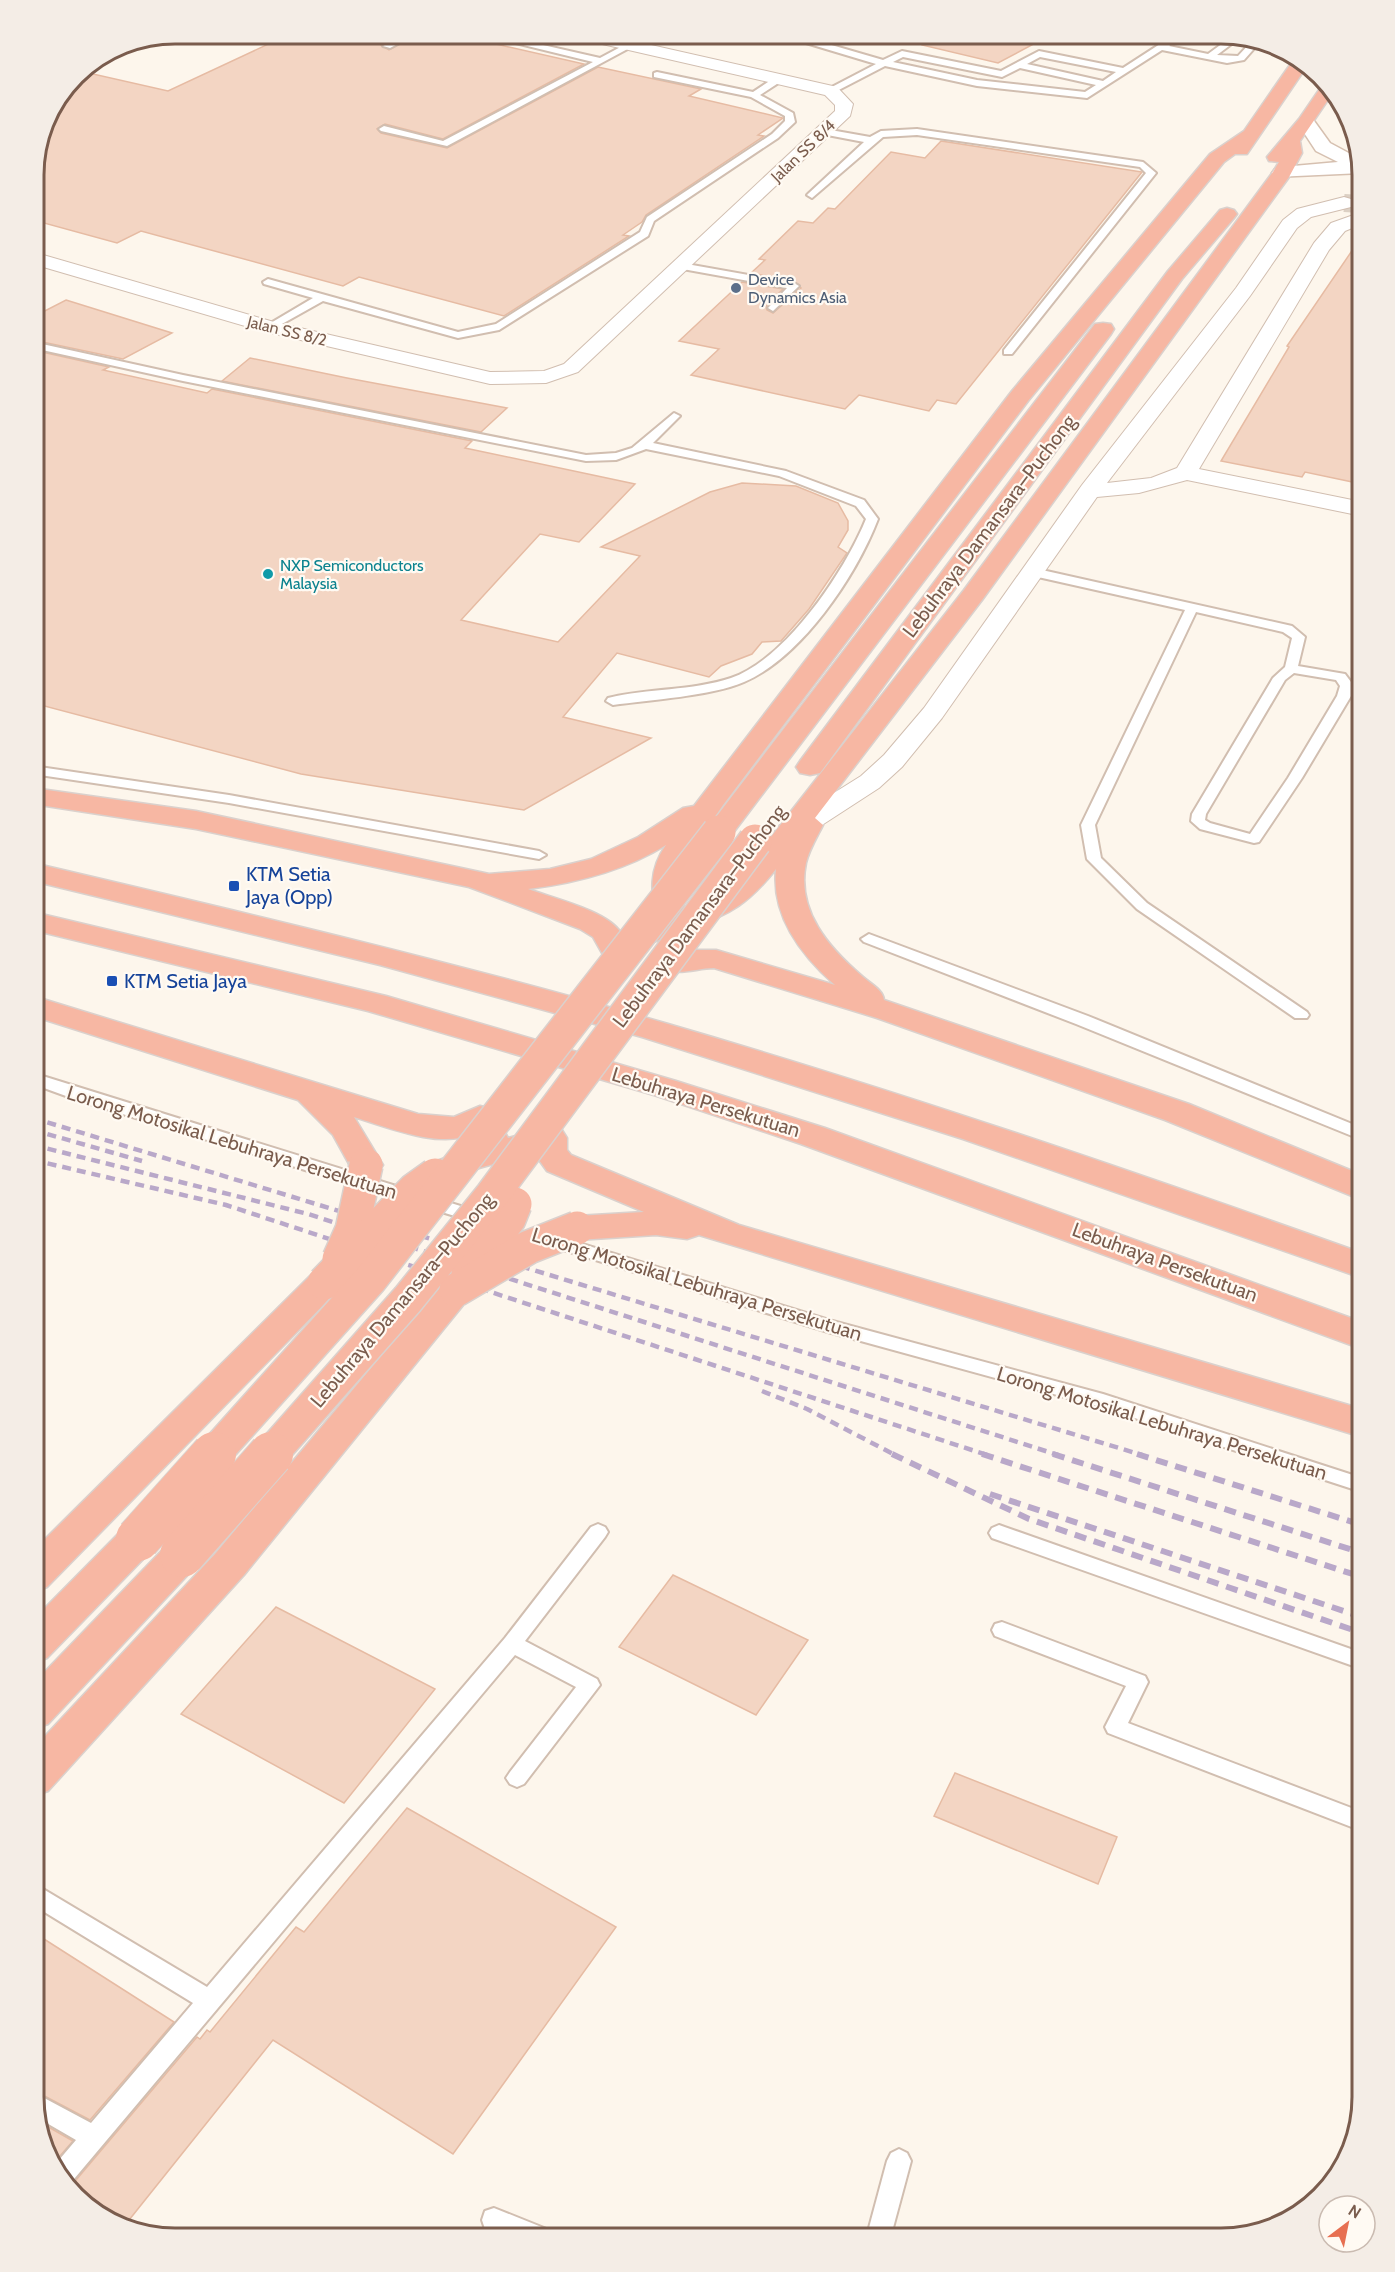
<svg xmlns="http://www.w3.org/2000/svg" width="1395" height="2272" viewBox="0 0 1395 2272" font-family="Cabin,sans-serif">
<rect width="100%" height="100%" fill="#fdf6ec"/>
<g fill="#f3d5c3" stroke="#e6bba3" stroke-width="1.5">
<path d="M292 33H402L381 45 389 50 420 33H447L584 64 443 139 385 124 377 129 381 133 447 148 598 67 701 89 689 96 783 118 758 135 764 136 646 215 642 222 623 235 629 236 504 316 359 277 343 286 141 231 117 243 33 220V165L44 120 75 74 80 71 168 91Z"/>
<path d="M923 33H1054L998 63 922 45Z"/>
<path d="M941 141 1142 172 956 404 937 400 929 411 859 395 845 409 691 375 719 349 679 341 742 282 783 289 766 306 767 310 773 313 801 288 794 281 751 273 765 260 759 259 798 221 813 223 828 208 835 209 891 152 925 158Z"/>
<path d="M1362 236V484L1305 472 1302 477 1221 461 1289 347 1287 346Z"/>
<path d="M66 300 172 333 123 359 33 340V317Z"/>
<path d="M33 350 109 367 103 370 207 393 212 389 472 441 465 448 635 484 579 542 540 534 461 620 558 642 640 556 601 547 710 492 742 483 796 486 838 503 848 521V530L838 547 847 553 809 609 781 641 762 642 752 654 721 666 709 677 617 653 563 717 651 738 524 810 301 774 33 703Z"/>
<path d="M250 358 347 378 507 408 481 432 222 381Z"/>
<path d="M673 1575 808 1640 756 1715 619 1647Z"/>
<path d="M276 1607 435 1689 344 1803 181 1714Z"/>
<path d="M955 1773 1117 1837 1098 1884 934 1816Z"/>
<path d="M407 1808 616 1927 453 2154 273 2040 125 2225 96 2215 71 2186 197 2037 200 2039 207 2030 210 2032 296 1927 304 1932Z"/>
<path d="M33 1932 174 2022 90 2120 33 2090Z"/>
<path d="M38 2121 73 2141 52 2165 48 2160Z"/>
</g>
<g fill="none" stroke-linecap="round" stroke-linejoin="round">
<path stroke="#dcd0c4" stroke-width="18" stroke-dasharray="18 9" stroke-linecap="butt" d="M1344 203 1362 204"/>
<g stroke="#d1beb0" stroke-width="4">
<g id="lane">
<path d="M407 33H418L390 48 383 46Z"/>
<path d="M474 33H490L600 58 628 43 635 45 447 146 381 131 379 129 384 126 443 141 593 62Z"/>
<path d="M798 33H806L804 37 883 60 902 51 1001 71 1039 51 1123 68 1177 33H1188L1169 46 1208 54 1234 35 1241 37 1217 55 1238 56 1252 41 1259 43 1244 60 1227 63 1162 50 1087 98 977 86 885 66 831 94 827 91 828 89 876 64 796 40ZM903 57 1002 77 1020 68 1096 85 1085 92 977 80 893 62ZM1040 57 1116 72 1103 81 1027 64Z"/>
<path d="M657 72 753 92 777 76H783V80L760 95 793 113 795 122 778 138 654 221 648 236 499 330 458 338 323 301 273 329 264 327 313 298 264 284 263 282 268 279 458 332 496 324 640 232 647 217 772 134 785 121V116L751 97 654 77V73Z"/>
<path d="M825 129 870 137 881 131 917 129 1143 162 1156 173 1012 354H1004V350L1146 173 1140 167 917 135 883 137 812 198 807 195 809 193 864 142 822 134 820 132Z"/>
<path d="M681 263 794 283 799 286 773 311 768 308 787 288 677 268V264Z"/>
<path d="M33 342 183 375 586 455 616 453 632 448 674 413 680 416 653 443 786 471 864 500 878 519C856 576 802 657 744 682 712 696 649 700 613 705L606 701 608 698C648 688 692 691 731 678 786 659 845 571 866 519L856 506 779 476 646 449 616 460 586 461 183 381 33 348Z"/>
<path d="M1033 568 1292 626 1305 637 1298 666 1345 674 1354 686 1351 696 1302 778 1259 842 1254 843 1200 829 1191 821 1192 814 1273 678 1285 667 1292 638 1283 632 1196 612 1095 825 1101 858 1147 903 1307 1012 1309 1015 1307 1018H1295L1137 909 1087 859 1081 825 1185 610 1029 575 1027 572ZM1294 673 1336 680 1340 686 1337 696 1288 778 1250 834 1210 823 1205 820 1206 814 1285 680Z"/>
<path d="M33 766 229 795 539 851 546 855 539 859 229 803 33 774Z"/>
<path d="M869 934 1088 1016 1362 1128V1140L1076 1024 864 942 861 939Z"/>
<path d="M33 1073 483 1213 486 1217 483 1221H471L77 1100 33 1084Z"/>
<path d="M553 1235 829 1320 1103 1394 1362 1478V1492L1101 1407 828 1332 547 1245 544 1241Z"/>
<path d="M598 1524 605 1527 608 1532 605 1537 525 1641 597 1679 600 1685 524 1784 517 1787 510 1784 506 1778 510 1772 576 1687 515 1655 69 2185 53 2167 76 2140 38 2118 33 2092 91 2123 193 2003 33 1905V1883L207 1987 505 1638 591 1527Z"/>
<path d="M999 1525 1362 1653V1669L992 1538 989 1533 992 1528Z"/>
<path d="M1002 1622 1145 1676 1148 1682 1128 1723 1362 1812V1831L1108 1733 1105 1727 1126 1686 995 1636 992 1630 995 1624Z"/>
<path d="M899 2149 907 2153 911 2161 890 2239H866L887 2161 891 2153Z"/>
<path d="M494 2208 549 2230 552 2239H510L485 2229 482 2220 485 2211Z"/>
</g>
</g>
<g stroke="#d1beb0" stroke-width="2">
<g id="street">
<path d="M568 33H598L837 87 853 104 850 116 578 372 546 383 490 384 262 331 33 264V252L274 322 490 372 544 371 564 364 835 111V105L825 95 576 38Z"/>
<path d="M1344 197 1351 199 1353 203 1351 207 1311 217 1297 228 1250 296 1107 483 1151 478 1177 468 1314 243 1331 223 1362 212V224L1345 231 1329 250 1199 469 1362 502V516L1187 480 1139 493 1097 497 942 718 902 767 879 788 822 825 812 827 802 825 798 819 802 813 861 776 884 755 924 708 1082 485 1236 288 1283 220 1297 209Z"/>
</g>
</g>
<g stroke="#d6c0b0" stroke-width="3">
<path id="secondary" d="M1306 117 1312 118 1330 143 1358 158 1362 173 1275 177 1272 173 1275 169 1282 167 1338 162 1316 151 1297 122Z"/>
</g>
<g stroke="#dad1cd" stroke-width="3">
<g id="highway">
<path d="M1296 56 1307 66 1247 154H1235L1224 162 1028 401 723 805C701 837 671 869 685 910 714 899 732 882 753 860L964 590 1273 172 1279 162 1269 161 1267 157 1299 119 1323 84 1332 94 1300 141 1302 153 1289 177 982 600 815 818 823 825C817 837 809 850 806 863 796 911 829 948 863 977 871 984 883 990 884 1000L1189 1104 1362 1175V1200L1165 1120 877 1018 714 968C699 968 685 974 670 971L666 964 662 939 613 955 602 953 593 937 580 929 469 887 196 829 33 804V788L196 811 489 874 550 869 591 859 638 837 683 808 694 806 1012 391 1210 154 1244 131ZM666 845C649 869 650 893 658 919L621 933C608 911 552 898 528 889 576 883 624 871 666 845ZM776 869C771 916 801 955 835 985L716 950H694L691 928C731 914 749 903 776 869Z"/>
<path d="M1227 208 1234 210 1237 214 1234 218 1182 279 820 773 810 775 800 773 796 767 800 761 1168 271 1220 210Z"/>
<path d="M1103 323 1111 324 1114 329 1111 334 730 837 720 840 710 837 706 831 710 825 1095 324Z"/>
<path d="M33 863C246 913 458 963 668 1024 902 1092 1132 1171 1362 1253V1278L963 1139 642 1037 380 965 33 881Z"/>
<path d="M33 912 386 996 676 1081 825 1128 1362 1322V1349L801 1144 654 1095 368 1011 33 930Z"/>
<path d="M33 996 418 1114 454 1117 480 1106 492 1109 508 1138 550 1127 562 1130 567 1138V1150L571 1155 739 1225 1362 1409V1437L699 1235 687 1239 656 1235 577 1240 565 1236 560 1228 565 1220 577 1216 644 1212 547 1171 534 1153 479 1168 446 1181 434 1178 429 1170 434 1162 479 1146 473 1134C439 1149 387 1127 354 1117L383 1165 378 1173 366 1176 354 1173 333 1135 298 1100 33 1016Z"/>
<path d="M324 1270 336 1274 342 1283 336 1292 47 1587 33 1592V1551L312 1274Z"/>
<path d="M456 1277 468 1281 474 1290 468 1299 244 1575 48 1791 33 1796V1749L216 1553 444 1281Z"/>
<path d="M138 1524 152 1528 157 1539 152 1550 47 1658 33 1663V1620L124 1528Z"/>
<path d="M182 1540 196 1544 202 1555 196 1566 48 1724 33 1729V1684L168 1544Z"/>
</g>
</g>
<use href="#lane" fill="#fff" fill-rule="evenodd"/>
<use href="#street" fill="#fff" fill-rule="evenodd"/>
<use href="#secondary" fill="#fff" fill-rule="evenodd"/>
<use href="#highway" fill="#f7b7a3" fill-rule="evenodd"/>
<g stroke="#b9a8c9" stroke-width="4.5" stroke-dasharray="9 6" stroke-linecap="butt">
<path d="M33 1118 1142 1455"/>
<path d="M33 1130 142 1161"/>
<path d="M33 1145 308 1214 1058 1455"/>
<path d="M33 1160 226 1205 987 1455"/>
<path d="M762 1391 807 1409 895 1455"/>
</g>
<g stroke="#b9a8c9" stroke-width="6" stroke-dasharray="12 8" stroke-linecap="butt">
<path d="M892 1454 1029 1519 1362 1633"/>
<path d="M982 1454 1362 1577"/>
<path d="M1053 1454 1362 1553"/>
<path d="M1137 1454 1362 1525"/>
<path d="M990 1494 1362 1617"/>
</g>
<g stroke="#dad1cd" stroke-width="27" stroke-linecap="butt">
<path id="highway-bridge-far2" d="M718 833 720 831"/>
</g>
<g stroke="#dad1cd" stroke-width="36" stroke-linecap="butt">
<g id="highway-bridge-far1">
<path d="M339 1259 352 1230 366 1165"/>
<path d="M468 1274 509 1219 515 1204"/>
<path d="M324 1283 414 1190 435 1175"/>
<path d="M456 1290 529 1247 577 1228"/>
<path d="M213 1455 370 1280 719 832"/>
<path d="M270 1455 408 1299 492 1195 755 841"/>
</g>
</g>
<g stroke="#dad1cd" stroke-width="46" stroke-linecap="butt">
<g id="highway-bridge">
<path d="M138 1539 214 1454"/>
<path d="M182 1555 271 1454"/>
</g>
</g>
<use href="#highway-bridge-far2" stroke="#f7b7a3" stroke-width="25"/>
<use href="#highway-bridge-far1" stroke="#f7b7a3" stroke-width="33"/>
<use href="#highway-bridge" stroke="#f7b7a3" stroke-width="44"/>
</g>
<circle fill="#5c6f8a" stroke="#fffaf3" stroke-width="2" cx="736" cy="288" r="6"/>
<circle fill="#0f9aa8" stroke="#fffaf3" stroke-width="2" cx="268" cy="574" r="6"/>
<g fill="#1a4fb4" stroke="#fffaf3" stroke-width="2">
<rect x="228" y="880" width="12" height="12" rx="3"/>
<rect x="106" y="975" width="12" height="12" rx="3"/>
</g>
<g text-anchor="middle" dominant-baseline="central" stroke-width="4.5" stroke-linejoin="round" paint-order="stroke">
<g font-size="16" fill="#7a5c4d" stroke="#fffaf3">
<text transform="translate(803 151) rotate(-44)">Jalan SS 8/4</text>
<text transform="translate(287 331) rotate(14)">Jalan SS 8/2</text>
</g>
<g font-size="16" fill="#4e5e75" stroke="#fffaf3" text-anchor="start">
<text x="748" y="279">Device<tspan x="748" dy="18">Dynamics Asia</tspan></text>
</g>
<g font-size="16" fill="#0d838f" stroke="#fffaf3" text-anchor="start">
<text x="280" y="565">NXP Semiconductors<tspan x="280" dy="18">Malaysia</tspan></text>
</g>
<g font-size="20" fill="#7a5c4d" stroke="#fffaf3">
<text transform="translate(989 526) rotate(-53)">Lebuhraya Damansara–Puchong</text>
<text transform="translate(699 916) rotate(-53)">Lebuhraya Damansara–Puchong</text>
<text transform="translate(706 1102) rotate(17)">Lebuhraya Persekutuan</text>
<text transform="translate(232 1142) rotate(17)">Lorong Motosikal Lebuhraya Persekutuan</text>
<text transform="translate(1165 1262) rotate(20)">Lebuhraya Persekutuan</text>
<text transform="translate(697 1284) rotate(17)">Lorong Motosikal Lebuhraya Persekutuan</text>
<text transform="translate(402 1300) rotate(-50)">Lebuhraya Damansara–Puchong</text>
<text transform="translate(1162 1423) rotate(17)">Lorong Motosikal Lebuhraya Persekutuan</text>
</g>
<g font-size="20" fill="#164399" stroke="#fffaf3" text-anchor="start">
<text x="246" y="874">KTM Setia<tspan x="246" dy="23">Jaya (Opp)</tspan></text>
<text x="124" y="981">KTM Setia Jaya</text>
</g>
</g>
<path d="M0 0H1395V2272H0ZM175 44H1221A131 131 0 0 1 1352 175V2097A131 131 0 0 1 1221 2228H175A131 131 0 0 1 44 2097V175A131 131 0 0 1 175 44Z" fill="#f4ede6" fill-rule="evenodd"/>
<path fill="none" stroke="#7a5c4d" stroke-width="3" d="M175 44H1221A131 131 0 0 1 1352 175V2097A131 131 0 0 1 1221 2228H175A131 131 0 0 1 44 2097V175A131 131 0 0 1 175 44Z"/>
<g transform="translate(1347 2224) rotate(32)"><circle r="28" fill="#fffaf3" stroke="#cabbb1" stroke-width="1.5"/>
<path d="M0-4.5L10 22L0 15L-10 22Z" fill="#e76f51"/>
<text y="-9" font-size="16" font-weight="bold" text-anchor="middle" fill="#7a5c4d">N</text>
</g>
</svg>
